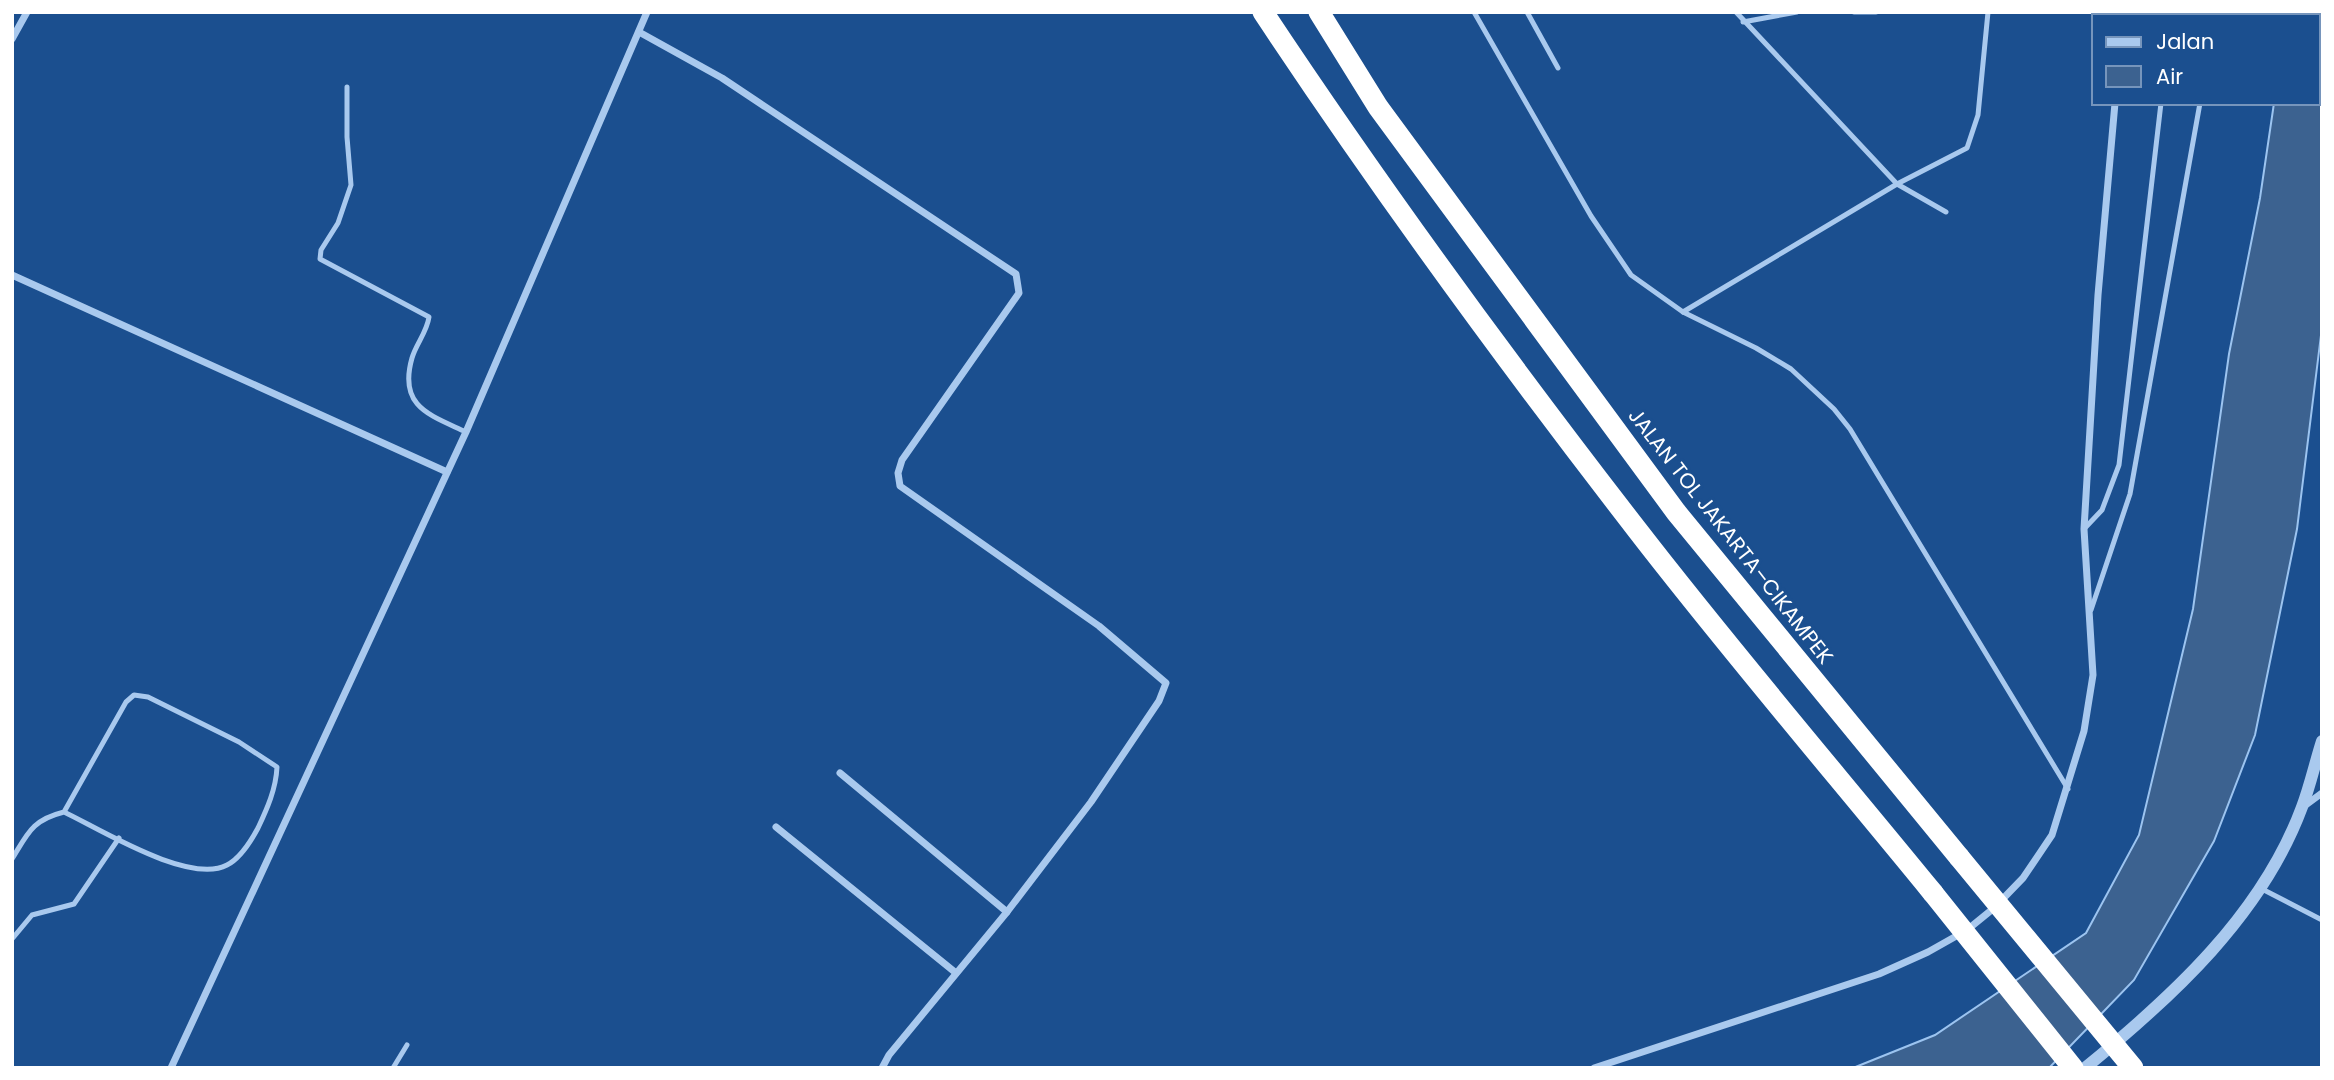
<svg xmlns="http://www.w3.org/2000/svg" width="2334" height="1080" viewBox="0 0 2334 1080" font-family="Poppins,sans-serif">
<rect width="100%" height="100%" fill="#1b4f8f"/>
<path fill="#3c6290" stroke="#9cc4f0" stroke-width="2" d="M2288 12H2322V327L2297 529 2255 735 2214 841 2134 980 2049 1068H1853L1935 1035 2086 933 2139 835 2193 609 2229 354 2260 198 2274 103H2318V16H2287Z"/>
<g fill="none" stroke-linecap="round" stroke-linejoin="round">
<g stroke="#a9c9ee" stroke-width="5">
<path d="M1474 12 1591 216 1631 275 1683 312 1756 348 1791 369 1834 409 1850 429 2068 789"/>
<path d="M1527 12 1558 68"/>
<path d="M1736 12 1897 184 1946 212"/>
<path d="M1854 12H1876"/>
<path d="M2171 16V12"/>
<path d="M2216 16V12"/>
<path d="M1743 22 1797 12"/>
<path d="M347 87V137L351 185 338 223 321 250 320 259 429 317C427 332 416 344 412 358 398 407 430 415 466 432"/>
<path d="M1683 312 1897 184 1967 148 1978 115 1988 12"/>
<path d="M2084 529 2102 510 2119 465 2161 103"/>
<path d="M2091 610 2130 494 2200 103"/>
<path d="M12 859C28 833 32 820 64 812 100 829 189 885 227 865 241 858 251 841 258 828 267 809 276 789 277 767L239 742 148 697 134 695 126 702 64 812"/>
<path d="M2262 889 2322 920"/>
<path d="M12 939 32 915 74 904 119 838"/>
<path d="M393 1068 407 1045"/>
</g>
<g stroke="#a9c9ee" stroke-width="7">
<path d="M2124 16V12"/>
<path d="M639 32 722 78 1016 274 1019 293 902 460 898 473 900 486 1099 626 1166 683 1159 701 1091 802 1007 912 889 1055 882 1068"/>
<path d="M12 39 27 12"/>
<path d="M12 275 447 472"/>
<path d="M840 773 1007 912"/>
<path d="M2303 807 2322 793"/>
<path d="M776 827 956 973"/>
<path d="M171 1068 466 432 647 12"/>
<path d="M1594 1068 1879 974 1928 952 1967 930 1994 908 2023 878 2052 835 2084 731 2093 675 2084 529 2098 295 2115 103"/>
</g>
<path stroke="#a9c9ee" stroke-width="12" d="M2085 1068C2172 997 2262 915 2302 807 2310 786 2315 763 2322 741"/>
<g stroke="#fff" stroke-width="21">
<path d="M1263 12C1381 190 1507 362 1638 531 1733 654 1835 773 1933 893"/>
<path d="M1319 12 1378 107 1676 512 1959 857"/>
</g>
<g stroke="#fff" stroke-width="21">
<path d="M1959 857 2133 1068"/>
<path d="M1933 893 2073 1068"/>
</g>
</g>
<g text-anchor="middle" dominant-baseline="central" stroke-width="6" stroke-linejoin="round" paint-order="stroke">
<g font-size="21" fill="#fff" stroke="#1b4f8f">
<text transform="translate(1731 536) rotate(52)">JALAN TOL JAKARTA–CIKAMPEK</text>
</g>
</g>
<rect width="2334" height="1080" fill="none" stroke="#ffffff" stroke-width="28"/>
<rect x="2092" y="14" width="228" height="91" fill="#1b4f8f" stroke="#7695bc" stroke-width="2"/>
<rect x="2106" y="37" width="35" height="10" fill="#a9c9ee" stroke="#7695bc" stroke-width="2"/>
<text x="2156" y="49" font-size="21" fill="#ffffff">Jalan</text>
<rect x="2106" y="66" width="35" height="21" fill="#3c6290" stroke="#7695bc" stroke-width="2"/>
<text x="2156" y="84" font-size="21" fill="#ffffff">Air</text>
</svg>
